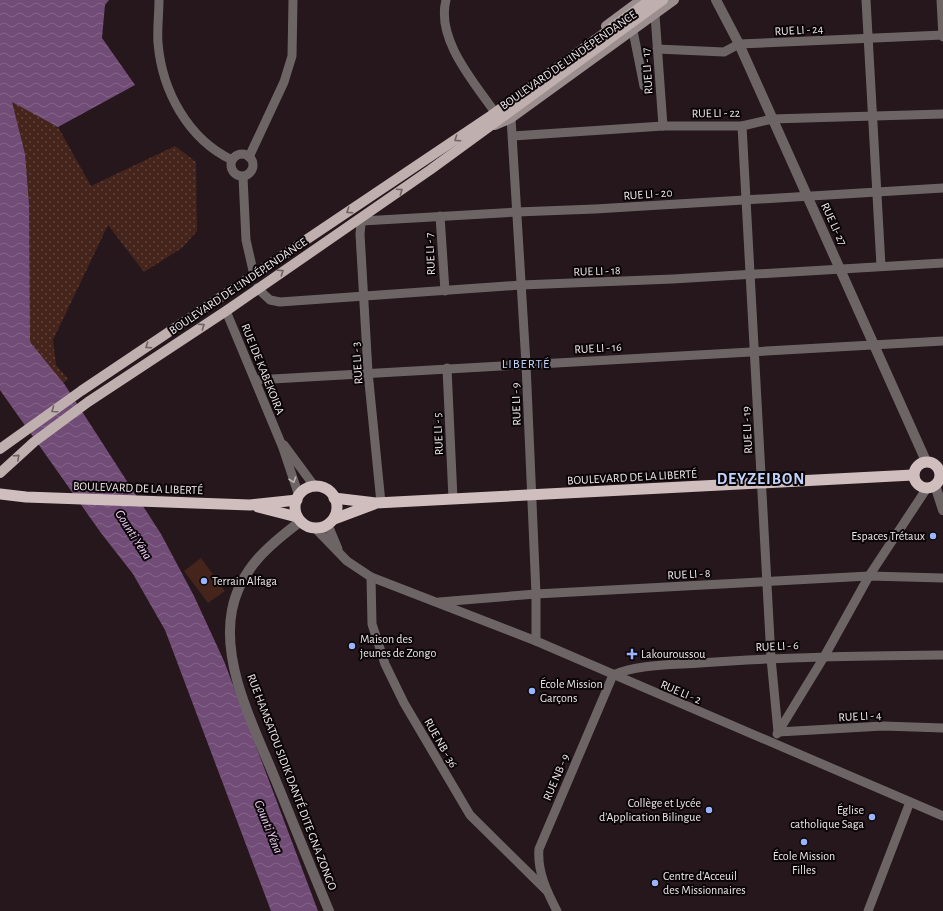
<svg xmlns="http://www.w3.org/2000/svg" width="943" height="911" viewBox="0 0 943 911" font-family="'Alegreya Sans',sans-serif">
<defs>
<pattern id="green-dots" width="8" height="8" patternUnits="userSpaceOnUse"><rect width="8" height="8" fill="#45241c"/><path d="M2 2h.1M6 6h.1" fill="none" stroke="#60443d" stroke-width="1.8" stroke-linecap="round"/></pattern>
<pattern id="water-waves" width="16" height="10" patternUnits="userSpaceOnUse"><rect width="16" height="10" fill="#704c76"/><path d="M0 5q4-4 8 0t8 0" fill="none" stroke="#85668a"/></pattern>
</defs>
<rect width="100%" height="100%" fill="#25171c"/>
<path fill="url(#green-dots)" d="M0 64 12 101 58 127 91 186 175 146 196 162 197 231 182 248 144 272 108 225 53 340 56 365 68 379 21 420 0 390Z"/>
<path fill="#45241c" d="M201 558 225 591 208 603 184 571Z"/>
<path fill="url(#water-waves)" d="M0 0H109L105 5 102 38 135 85 58 127 12 102 25 154 29 204 30 342 65 385 161 534 194 596 224 661 318 911H271L165 630 133 574 101 533 0 390Z"/>
<g fill="none" stroke-linecap="round" stroke-linejoin="round">
<g stroke="#6d6565" stroke-width="9">
<path d="M159 0C159 14 157 29 158 43 162 91 188 139 232 160"/>
<path d="M446 0C436 39 473 81 494 111"/>
<path d="M866 0 881 266"/>
<path d="M941 0 943 37"/>
<path d="M655 15 663 126"/>
<path d="M633 31 644 86"/>
<path d="M657 49 724 52 739 44 943 35"/>
<path d="M511 118 526 364 536 594V641"/>
<path d="M742 126 771 658 778 732 883 726 943 728"/>
<path d="M513 136 663 126H742L772 119 943 114"/>
<circle cx="242" cy="165" r="11"/>
<path d="M249 157 284 82 292 56 293 0"/>
<path d="M243 177 246 240 254 275"/>
<path d="M364 216 361 224 360 234 368 372 381 503"/>
<path d="M440 216 445 291"/>
<path d="M362 221 517 212 595 209 943 188"/>
<path d="M257 288 270 300 280 302 521 285 673 279 943 263"/>
<path d="M226 311 283 448 299 496"/>
<path d="M447 368 453 499"/>
<path d="M255 380 943 341"/>
<path d="M284 445 315 487"/>
<path d="M328 525 338 549"/>
<path d="M315 528 347 561 371 577 536 641 943 816"/>
<path d="M371 577 372 624 385 664 404 703 470 815 547 891"/>
<path d="M439 602 536 594 869 576 943 578"/>
<path d="M777 734 824 657 869 576 927 488"/>
<path d="M557 911C547 892 537 871 539 849L613 675C637 664 673 665 700 663 781 657 862 656 943 655"/>
<path d="M868 911 910 802"/>
</g>
<g stroke="#6d6565" stroke-width="10">
<path d="M716 0 739 44 926 461"/>
<path d="M935 485 943 510"/>
<path d="M301 521C269 545 240 569 232 610 221 666 256 731 276 781 294 825 311 868 329 911"/>
</g>
<g stroke="#9b8e8e" stroke-width="10">
<path d="M606 26 641 0"/>
<path d="M495 125 511 118 674 0"/>
</g>
<g stroke="#c0afaf" stroke-width="10">
<path d="M0 449 81 391 489 117 650 0"/>
<path d="M0 473 34 442 88 402 226 311 430 170 663 0"/>
</g>
<g stroke="#d0bebe" stroke-width="11">
<circle cx="927" cy="475" r="13"/>
<circle cx="316" cy="507" r="21"/>
<path d="M0 494 26 497 250 505 297 500"/>
<path d="M334 498 376 503 913 475"/>
<path d="M258 507 297 517"/>
<path d="M334 519 374 504"/>
</g>
</g>
<defs><path id="oneway-chevron" d="M-2-3.5L2.5 0L-2 3.5" fill="none" stroke-width="1.6" stroke-linecap="round" stroke-linejoin="round"/></defs>
<g stroke="#6e6263">
<use href="#oneway-chevron" transform="translate(457 139) rotate(146)"/>
<use href="#oneway-chevron" transform="translate(400 191) rotate(-34)"/>
<use href="#oneway-chevron" transform="translate(349 211) rotate(146)"/>
<use href="#oneway-chevron" transform="translate(281 272) rotate(-34)"/>
<use href="#oneway-chevron" transform="translate(202 326) rotate(-34)"/>
<use href="#oneway-chevron" transform="translate(148 346) rotate(146)"/>
<use href="#oneway-chevron" transform="translate(54 410) rotate(145)"/>
<use href="#oneway-chevron" transform="translate(17 457) rotate(-42)"/>
</g>
<use stroke="#bcb2b4" href="#oneway-chevron" transform="translate(293 480) rotate(71)"/>
<g fill="#99b5fd" stroke="#0a0507" stroke-width="1.5">
<circle cx="933" cy="536" r="4"/>
<circle cx="204" cy="581" r="4"/>
<circle cx="352" cy="646" r="4"/>
<path d="M630 648h4v4h4v4h-4v4h-4v-4h-4v-4h4z"/>
<circle cx="532" cy="691" r="4"/>
<circle cx="709" cy="810" r="4"/>
<circle cx="872" cy="817" r="4"/>
<circle cx="804" cy="842" r="4"/>
<circle cx="655" cy="883" r="4"/>
</g>
<g text-anchor="middle" dominant-baseline="central" stroke-width="4" stroke-linejoin="round" paint-order="stroke">
<g font-size="12" fill="#f0e6e9" stroke="#0a0507">
<text transform="translate(799 30) rotate(-3)">RUE LI - 24</text>
<text transform="translate(568 60) rotate(-35)">BOULEVARD DE L'INDÉPENDANCE</text>
<text transform="translate(647 71) rotate(-94)">RUE LI - 17</text>
<text transform="translate(716 113) rotate(-1)">RUE LI - 22</text>
<text transform="translate(648 194) rotate(-4)">RUE LI - 20</text>
<text transform="translate(834 224) rotate(65)">RUE LI- 27</text>
<text transform="translate(430 254) rotate(-93)">RUE LI - 7</text>
<text transform="translate(597 271) rotate(-2)">RUE LI - 18</text>
<text transform="translate(238 286) rotate(-34)">BOULEVARD DE L'INDÉPENDANCE</text>
<text transform="translate(598 348) rotate(-3)">RUE LI - 16</text>
<text transform="translate(357 363) rotate(-94)">RUE LI - 3</text>
<text transform="translate(263 369) rotate(68)">RUE IDE KABEKOIRA</text>
<text transform="translate(516 404) rotate(-92)">RUE LI - 9</text>
<text transform="translate(747 430) rotate(-93)">RUE LI - 19</text>
<text transform="translate(438 434) rotate(-93)">RUE LI - 5</text>
<text transform="translate(632 477) rotate(-3)">BOULEVARD DE LA LIBERTÉ</text>
<text transform="translate(138 488) rotate(2)">BOULEVARD DE LA LIBERTÉ</text>
<text transform="translate(689 574) rotate(-3)">RUE LI - 8</text>
<text transform="translate(777 646) rotate(-3)">RUE LI - 6</text>
<text transform="translate(681 692) rotate(23)">RUE LI - 2</text>
<text transform="translate(860 716) rotate(-3)">RUE LI - 4</text>
<text transform="translate(441 743) rotate(60)">RUE NB - 36</text>
<text transform="translate(556 777) rotate(-67)">RUE NB - 9</text>
<text transform="translate(292 782) rotate(69)">RUE HAMSATOU SIDIK DANTÉ DITE GNA ZONGO</text>
</g>
<g font-size="12" fill="#f0e6e9" stroke="#0a0507" text-anchor="start">
<text x="925" y="536" text-anchor="end">Espaces Trétaux</text>
<text x="212" y="581">Terrain Alfaga</text>
<text x="360" y="639">Maison des<tspan x="360" dy="14">jeunes de Zongo</tspan></text>
<text x="641" y="654">Lakouroussou</text>
<text x="540" y="684">École Mission<tspan x="540" dy="14">Garçons</tspan></text>
<text x="701" y="803" text-anchor="end">Collège et Lycée<tspan x="701" dy="14">d’Application Bilingue</tspan></text>
<text x="864" y="810" text-anchor="end">Église<tspan x="864" dy="14">catholique Saga</tspan></text>
<text x="804" y="856" text-anchor="middle">École Mission<tspan x="804" dy="14">Filles</tspan></text>
<text x="663" y="876">Centre d'Acceuil<tspan x="663" dy="14">des Missionnaires</tspan></text>
</g>
<g font-size="13" letter-spacing="1" fill="#c2d2fb" stroke="#0a0507">
<text x="526" y="364">LIBERTÉ</text>
</g>
<g font-size="13" font-style="italic" fill="#f2cff7" stroke="#0a0507">
<text transform="translate(133 535) rotate(57)">Gounti Yéna</text>
<text transform="translate(268 827) rotate(68)">Gounti Yéna</text>
</g>
<g font-size="16" font-weight="bold" letter-spacing="1" fill="#c2d2fb" stroke="#0a0507">
<text x="761" y="479">DEYZEIBON</text>
</g>
</g>
</svg>
